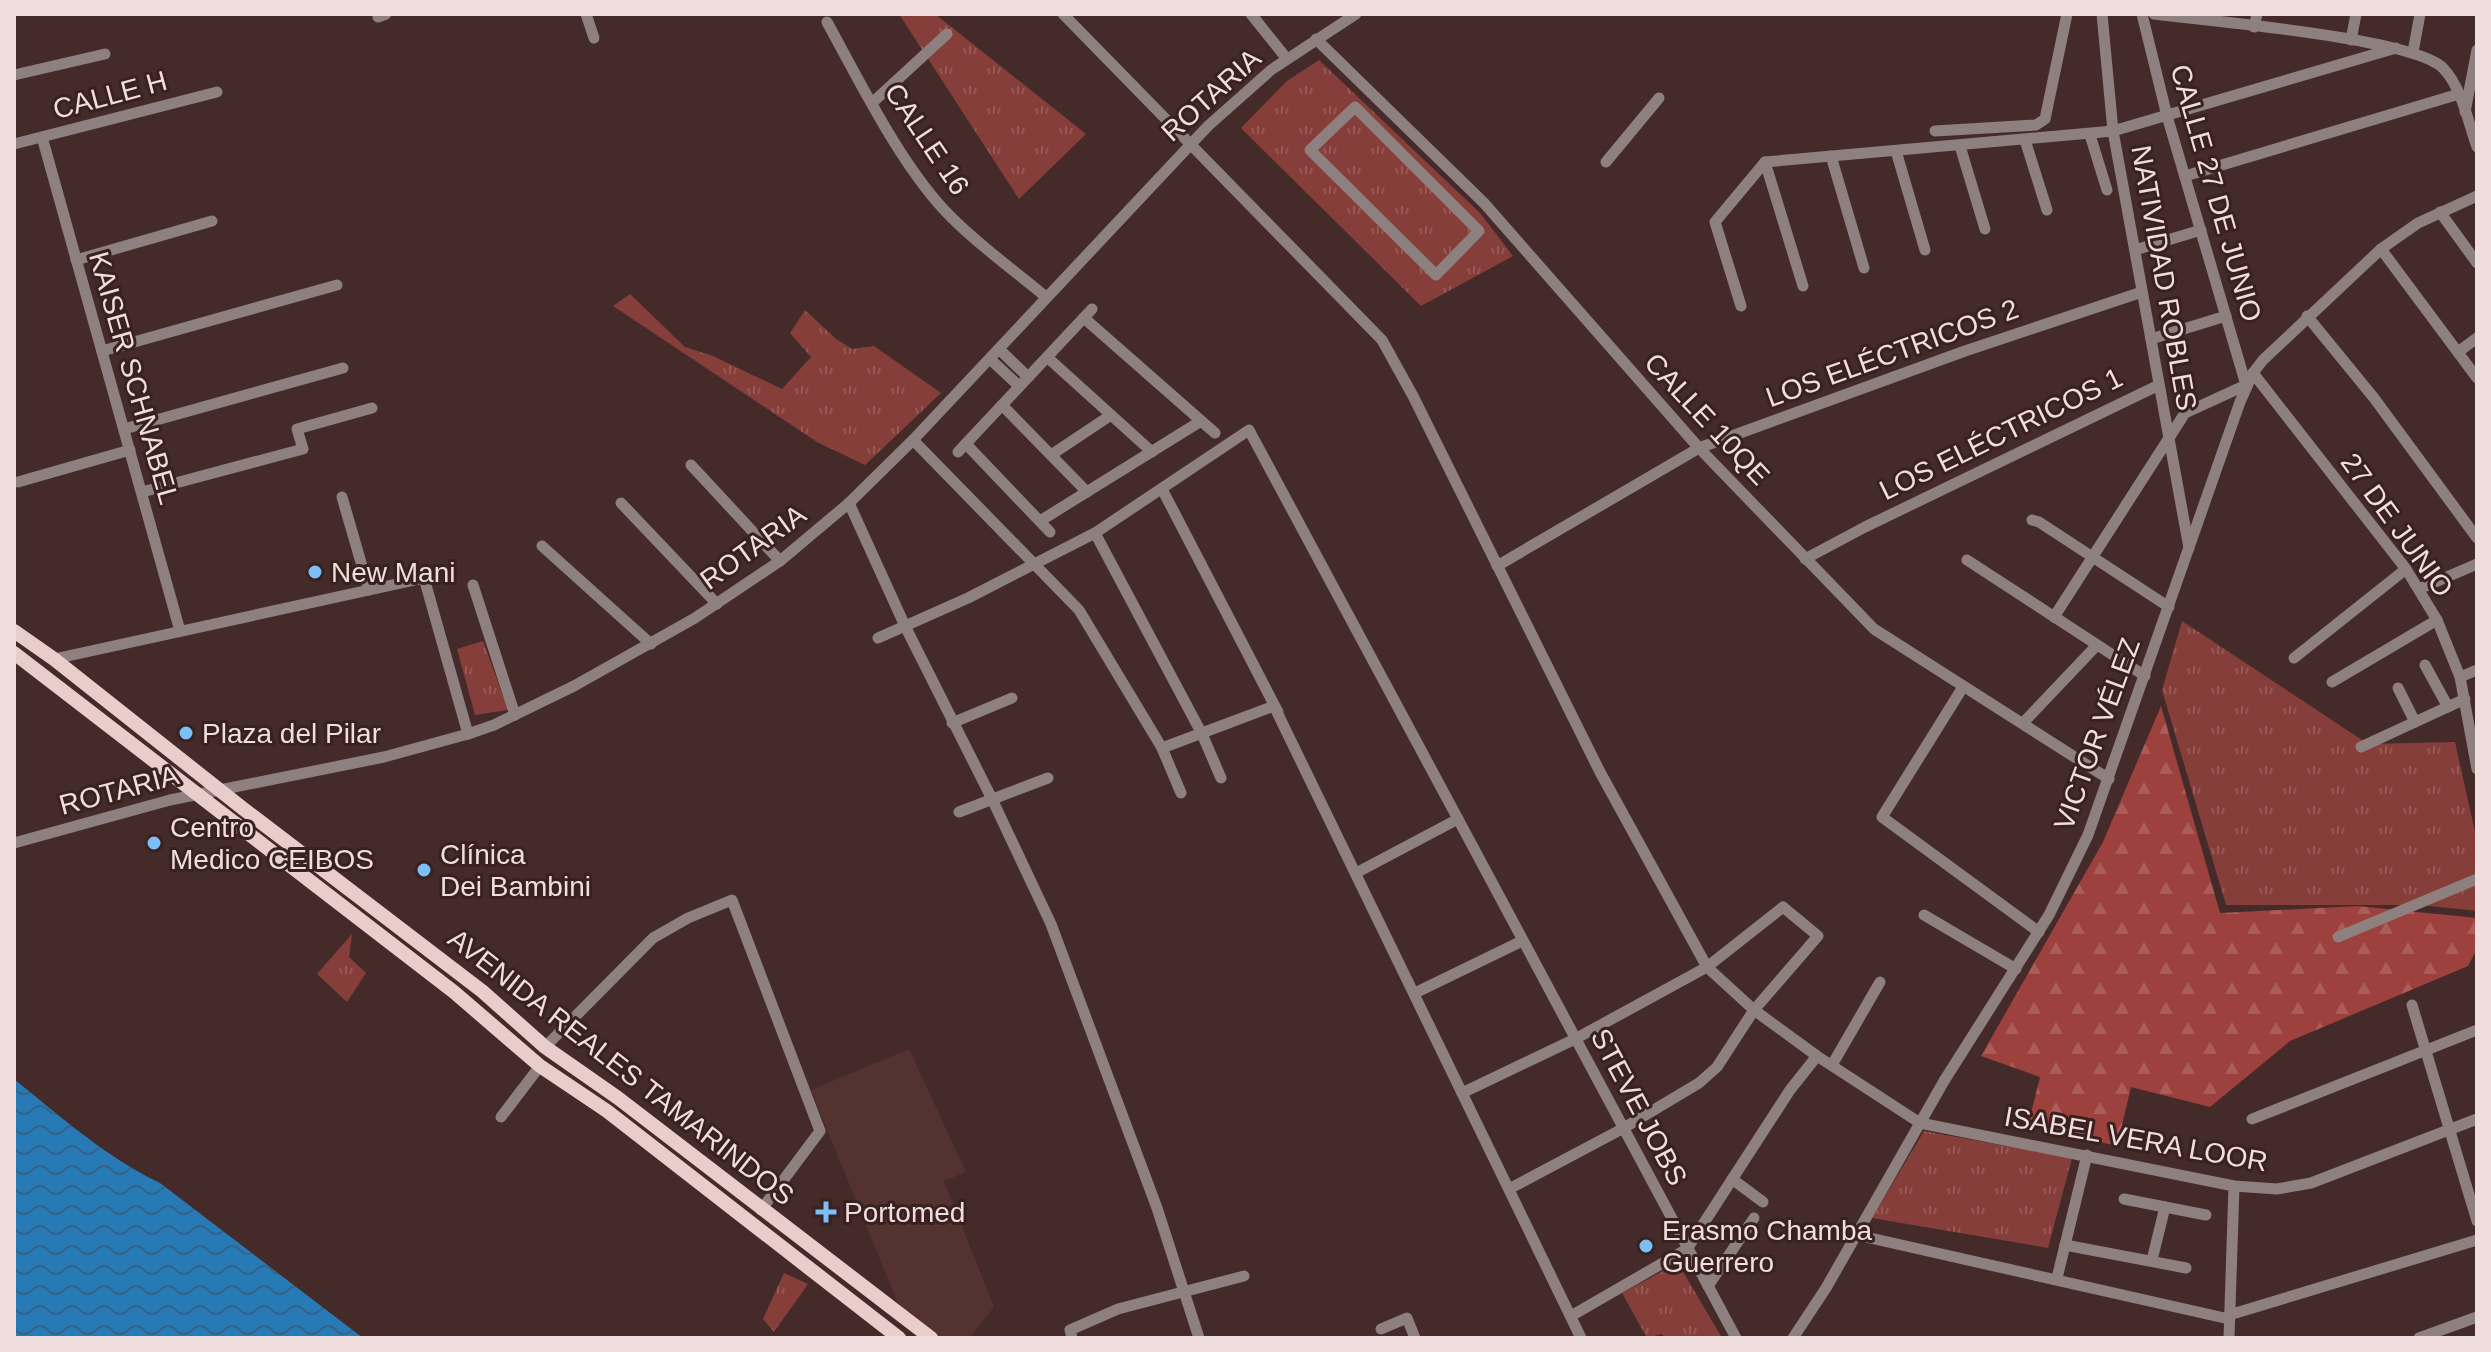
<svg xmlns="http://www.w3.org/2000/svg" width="2491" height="1352" viewBox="0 0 2491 1352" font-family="Arial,sans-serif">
<defs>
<pattern id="grass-tufts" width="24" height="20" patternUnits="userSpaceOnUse" patternTransform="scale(2)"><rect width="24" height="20" fill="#863e3a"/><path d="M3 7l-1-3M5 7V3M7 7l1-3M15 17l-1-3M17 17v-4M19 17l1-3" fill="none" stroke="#975956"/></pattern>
<pattern id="forest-firs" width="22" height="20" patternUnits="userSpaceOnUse" patternTransform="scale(2)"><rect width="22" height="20" fill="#9c413e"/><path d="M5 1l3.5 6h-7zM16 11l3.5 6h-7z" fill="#aa5c59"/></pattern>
<pattern id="water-waves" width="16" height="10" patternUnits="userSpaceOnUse" patternTransform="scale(2)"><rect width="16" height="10" fill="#287ab7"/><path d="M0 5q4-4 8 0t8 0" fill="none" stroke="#356488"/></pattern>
</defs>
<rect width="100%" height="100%" fill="#442b29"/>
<path fill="#53322f" d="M909 1049 966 1172 944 1181 994 1307 969 1338H939L899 1306 811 1090Z"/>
<g fill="url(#grass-tufts)">
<path d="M899 14H935L1086 134 1019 199Z"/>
<path d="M1319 60 1480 213 1513 256 1421 306 1241 128 1287 81Z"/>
<path d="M630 294 685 347 713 356 782 389 811 357 790 333 805 310 836 339 852 349 874 346 941 393 865 465 817 442 613 306Z"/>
<path d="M2182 621 2368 744 2455 742 2477 841V911L2421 905H2226L2162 690Z"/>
<path d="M483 641 508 710 475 715 457 649Z"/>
<path d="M352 934 349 957 366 973 347 1002 317 974Z"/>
<path d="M1924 1131 2072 1158 2048 1248 1872 1218Z"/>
<path d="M1678 1263 1722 1338H1665L1662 1334 1647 1338 1622 1293Z"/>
<path d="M784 1273 808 1284 774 1332 763 1319Z"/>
</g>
<path fill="url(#forest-firs)" d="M2161 706 2220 913 2357 906 2477 918V949L2468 966 2290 1041 2210 1107 2131 1087 2117 1146 2028 1125 2040 1077 1981 1056 2103 842Z"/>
<path fill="url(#water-waves)" d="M14 1079C61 1117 106 1157 160 1183L363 1338H14Z"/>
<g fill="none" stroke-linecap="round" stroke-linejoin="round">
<g stroke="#8e807e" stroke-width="11">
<path d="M586 14 594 38"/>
<path d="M1063 14 1382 340 1413 396 1600 772 1707 967 1754 1010 1817 1056 1920 1123 2234 1186 2277 1189 2311 1183 2477 1119"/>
<path d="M1251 14 1287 59"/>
<path d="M2102 14 2113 131 2189 548"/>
<path d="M2154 14C2207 21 2413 38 2443 68 2462 88 2468 122 2477 147"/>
<path d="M378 17 386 14"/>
<path d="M827 22C860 82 903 170 952 218 981 247 1015 271 1046 297"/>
<path d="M2254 27 2257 14"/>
<path d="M1316 39 1484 203 1699 448 1874 629 2109 779"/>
<path d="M2351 40 2356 14"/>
<path d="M2413 52 2420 14"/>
<path d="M14 75 105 54"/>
<path d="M872 103 947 34"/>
<path d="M1355 107 1479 231 1436 275 1310 150Z"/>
<path d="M2465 112 2477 50"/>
<path d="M1935 131 2036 125 2045 119 2067 14"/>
<path d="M2090 135 2107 190"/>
<path d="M42 137 180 631"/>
<path d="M2025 140 2047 210"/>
<path d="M14 144 217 92"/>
<path d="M1960 146 1985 229"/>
<path d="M1896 151 1925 250"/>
<path d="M1831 156 1864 268"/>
<path d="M1606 162 1659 98"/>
<path d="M1765 162 1803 286"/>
<path d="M2185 176 2459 94"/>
<path d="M2440 212 2477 263"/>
<path d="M2381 249 2477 378"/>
<path d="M2135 250 2201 230"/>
<path d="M76 260 212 221"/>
<path d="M1741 306 1715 222 1765 162 2113 131 2396 48"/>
<path d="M2307 316 2374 398 2477 538"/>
<path d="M1084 318 1215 433"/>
<path d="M2151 339 2226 316"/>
<path d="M999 349 1028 377"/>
<path d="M102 351 337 285"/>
<path d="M2458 352 2477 338"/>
<path d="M1047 357 1152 452"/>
<path d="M990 359 1019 386"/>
<path d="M2253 373 2406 569 2437 620 2460 677 2477 769"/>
<path d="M1002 405 1087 492"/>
<path d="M124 429 343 368"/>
<path d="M913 440 1079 610 1162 748 1181 793"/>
<path d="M966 444 1050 532"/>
<path d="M958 452 1092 309"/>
<path d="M1051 455 1111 415"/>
<path d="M691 465 780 561"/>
<path d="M18 482 130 450"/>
<path d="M1162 489 1278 712"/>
<path d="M142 492 303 449 297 429 372 408"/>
<path d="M342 497 369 590"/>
<path d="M621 503 717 604"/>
<path d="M849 503 905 626 992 799 1051 924 1157 1208 1199 1338"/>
<path d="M2032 520 2039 522 2169 607"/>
<path d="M1040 521 1201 421"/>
<path d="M1095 533 1202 734 1221 778"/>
<path d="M542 546 651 644"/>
<path d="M1805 559 1865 527 2159 385"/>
<path d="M1967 560 2145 676"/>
<path d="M1497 566 1699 448 1965 351 2142 292"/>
<path d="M473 585 515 715"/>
<path d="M2419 589 2477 564"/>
<path d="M2054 617 2185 413 2246 385 2167 116 2142 14"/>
<path d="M878 638 968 598 1095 533 1249 430 1458 819"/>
<path d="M2294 658 2406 569"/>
<path d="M54 659 424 578 468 734"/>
<path d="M2425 665 2448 707"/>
<path d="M2460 677 2477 670"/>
<path d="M2332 682 2437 620"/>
<path d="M1963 687 1882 817 2039 932"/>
<path d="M2398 688 2415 722 2465 699"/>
<path d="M952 723 1012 698"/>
<path d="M2023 723 2097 645"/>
<path d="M2361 747 2415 722"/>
<path d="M1162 748 1274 706 1581 1338"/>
<path d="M959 812 1048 778"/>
<path d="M14 843 170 800 384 757 468 734 494 725 574 686 695 618 780 561 849 503 913 440 1208 126 1271 70 1356 14"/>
<path d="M1356 873 1458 819 1736 1338"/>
<path d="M1924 915 2016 969"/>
<path d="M2338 937 2477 879"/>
<path d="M1415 993 1522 941"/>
<path d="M2412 1005 2477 1221"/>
<path d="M545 1047 653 938 688 918 732 900 820 1131 761 1210"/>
<path d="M1832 1065 1880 982"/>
<path d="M1462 1093 1575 1039 1707 967 1783 907 1818 936 1754 1010 1717 1067 1699 1083 1622 1129 1509 1189"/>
<path d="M501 1117 540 1066"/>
<path d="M2252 1119 2477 1030"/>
<path d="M1732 1179 1763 1202"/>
<path d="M2124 1199 2206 1215"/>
<path d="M1857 1235 2229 1319V1315L2477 1240"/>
<path d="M2065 1245 2186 1268"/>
<path d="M2152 1260 2165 1207"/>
<path d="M2057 1278 2087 1155"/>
<path d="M1708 1286 1754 1218"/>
<path d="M1571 1316 1687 1249 1790 1090 1817 1056"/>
<path d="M1381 1329 1407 1318 1415 1338"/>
<path d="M1072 1338 1070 1330 1118 1309 1244 1276"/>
<path d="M1793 1338 1826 1288 1944 1081 2049 915 2088 835 2240 402 2253 373 2263 360 2381 249 2418 223 2477 196"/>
<path d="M2229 1338 2234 1186"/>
<path d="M2419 1338 2477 1317"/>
</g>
<g stroke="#e9cdca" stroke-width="14">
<path d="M14 631 54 659 241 807 482 991 545 1047 618 1098 931 1338"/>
<path d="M14 653 454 992 540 1066 607 1111 899 1338"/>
</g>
</g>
<g fill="#7abff8" stroke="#39211f" stroke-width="3">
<circle cx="315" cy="572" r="8"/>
<circle cx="186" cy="733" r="8"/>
<circle cx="154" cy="843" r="8"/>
<circle cx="424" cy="870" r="8"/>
<path d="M822 1200h8v8h8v8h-8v8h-8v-8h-8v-8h8z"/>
<circle cx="1646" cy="1246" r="8"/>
</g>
<g text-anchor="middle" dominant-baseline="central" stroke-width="6" stroke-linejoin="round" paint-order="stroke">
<g font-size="28" fill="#efdedd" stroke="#39211f">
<text transform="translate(110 95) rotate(-15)">CALLE H</text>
<text transform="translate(1211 95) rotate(-42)">ROTARIA</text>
<text transform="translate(927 139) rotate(56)">CALLE 16</text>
<text transform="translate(2216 193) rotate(74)">CALLE 27 DE JUNIO</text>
<text transform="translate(2164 278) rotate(80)">NATIVIDAD ROBLES</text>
<text transform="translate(1892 353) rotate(-20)">LOS ELÉCTRICOS 2</text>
<text transform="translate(134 378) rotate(74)">KAISER SCHNABEL</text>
<text transform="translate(1707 419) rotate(47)">CALLE 10QE</text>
<text transform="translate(2001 434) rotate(-26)">LOS ELÉCTRICOS 1</text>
<text transform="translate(2397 525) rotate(54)">27 DE JUNIO</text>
<text transform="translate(753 547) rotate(-36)">ROTARIA</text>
<text transform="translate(2097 734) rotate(-70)">VICTOR VÉLEZ</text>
<text transform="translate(119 790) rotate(-15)">ROTARIA</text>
<text transform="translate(621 1067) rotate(38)">AVENIDA REALES TAMARINDOS</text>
<text transform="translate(1639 1107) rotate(62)">STEVE JOBS</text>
<text transform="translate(2136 1139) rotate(10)">ISABEL VERA LOOR</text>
</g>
<g font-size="28" fill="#efdedd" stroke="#39211f" text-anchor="start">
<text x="331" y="572">New Mani</text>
<text x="202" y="733">Plaza del Pilar</text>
<text x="170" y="827">Centro<tspan x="170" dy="32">Medico CEIBOS</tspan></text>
<text x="440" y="854">Clínica<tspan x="440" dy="32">Dei Bambini</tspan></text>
<text x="844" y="1212">Portomed</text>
<text x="1662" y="1230">Erasmo Chamba<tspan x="1662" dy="32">Guerrero</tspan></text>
</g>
</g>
<rect width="2491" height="1352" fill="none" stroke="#efdedd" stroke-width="32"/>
</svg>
